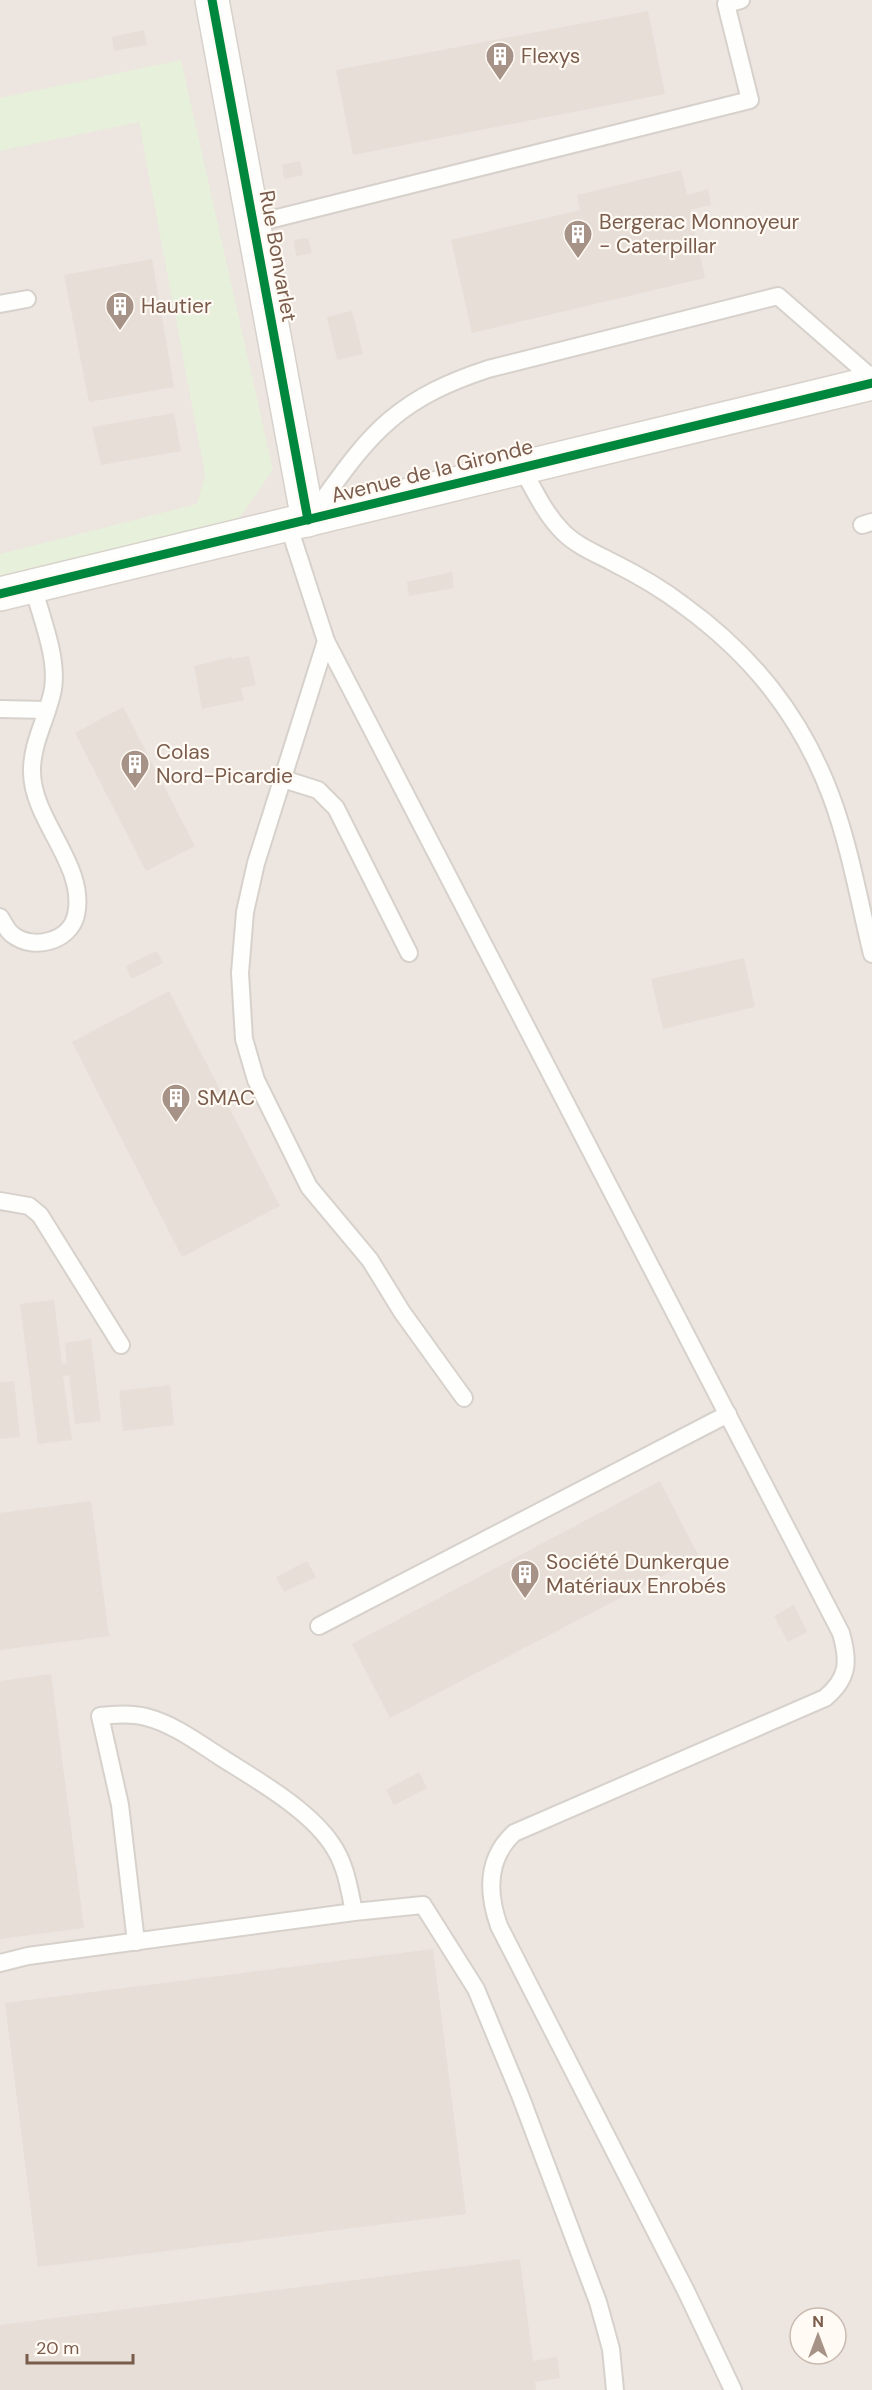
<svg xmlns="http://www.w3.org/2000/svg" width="872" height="2390" viewBox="0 0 872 2390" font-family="'DM Sans',sans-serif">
<rect width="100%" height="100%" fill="#f9f5f0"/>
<path fill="#ede5e0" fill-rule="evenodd" d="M0 0H872V2390H0ZM800 2318H836V2354H800Z"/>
<path fill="#e7f0db" d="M181 60 273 470 238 520 0 576V554L197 504 205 475 139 122 0 151V98Z"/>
<g fill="#e6ded7">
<path d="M648 11 665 94 353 155 336 70Z"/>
<path d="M144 30 147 45 114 51 112 37Z"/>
<path d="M300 161 303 175 284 179 282 165Z"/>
<path d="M681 170 687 195 708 189 711 205 690 210 705 278 472 333 451 240 580 210 577 195Z"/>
<path d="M308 238 312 253 296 256 294 240Z"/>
<path d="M152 259 174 387 89 402 64 275Z"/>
<path d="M352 311 363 354 337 360 327 317Z"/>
<path d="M174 413 181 451 101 465 92 427Z"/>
<path d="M452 572 454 588 409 596 407 582Z"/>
<path d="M249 656 256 685 241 688 244 700 202 709 194 666 231 657 232 659Z"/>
<path d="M123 707 195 846 146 871 75 733Z"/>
<path d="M157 951 163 963 131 979 126 966Z"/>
<path d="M744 958 755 1007 663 1029 651 979Z"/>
<path d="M169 991 280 1206 182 1257 72 1042Z"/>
<path d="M54 1300 62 1364 67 1363 65 1343 91 1339 101 1421 75 1424 69 1375 63 1376 72 1440 38 1444 20 1304Z"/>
<path d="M14 1381 20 1437 0 1439V1382Z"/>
<path d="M170 1385 174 1425 123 1431 119 1391Z"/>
<path d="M660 1481 699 1557 390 1718 352 1644Z"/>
<path d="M91 1501 109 1636 0 1650V1513Z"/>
<path d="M307 1561 316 1577 284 1592 276 1577Z"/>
<path d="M794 1605 807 1632 788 1642 774 1616Z"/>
<path d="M51 1674 84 1928 0 1939V1681Z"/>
<path d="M419 1772 427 1788 394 1805 386 1790Z"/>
<path d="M433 1949 466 2214 38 2267 5 2003Z"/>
<path d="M520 2259 533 2361 557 2357 560 2378 535 2382 536 2390H0V2325Z"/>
</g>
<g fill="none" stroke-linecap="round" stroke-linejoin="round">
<g stroke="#d7d1cb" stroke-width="20">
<g id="lane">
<path d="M253 224 750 100 726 4 741 0"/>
<path d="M0 304 27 299"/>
<path d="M522 468C534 490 545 514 563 532 577 546 597 554 614 563 638 575 662 589 683 605 752 655 801 716 831 796 850 847 859 901 872 954"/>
<path d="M311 516C335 484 359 446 390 420 419 395 452 381 488 369L778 296 872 378"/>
<path d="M288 524 326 641 841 1633C849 1661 849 1678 825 1698L514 1833C487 1858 487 1892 499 1926L686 2291 733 2390"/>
<path d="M862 525 872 522"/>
<path d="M326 641 256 863 245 912 240 973 244 1039 256 1080 309 1187 370 1260 402 1312 464 1398"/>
<path d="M0 709 47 710"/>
<path d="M283 779 318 790 336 808 409 953"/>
<path d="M0 917C4 923 7 931 13 935 34 951 70 941 76 915 87 866 33 821 32 773 31 743 48 717 53 689 58 656 41 618 33 586"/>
<path d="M0 1201 29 1206 40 1215 121 1345"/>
<path d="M319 1626 728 1414"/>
<path d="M136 1942 120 1805 100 1716C116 1714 131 1713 146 1717 173 1724 196 1741 219 1756 255 1779 307 1808 331 1843 346 1864 349 1888 354 1912"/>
<path d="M0 1963 28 1956 354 1912 423 1905 476 1989 520 2095 598 2302 611 2349 615 2390"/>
</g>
</g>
<g stroke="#d7d1cb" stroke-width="36">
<path id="street" d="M212 0 308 520"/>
</g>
<g stroke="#d9d2cb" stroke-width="36">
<path id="secondary" d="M0 594 872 383"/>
</g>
<use href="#lane" stroke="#fefefd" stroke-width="16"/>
<use href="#street" stroke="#fefefd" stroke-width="33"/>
<use href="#secondary" stroke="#fefefd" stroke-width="33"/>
<g stroke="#fffaf3" stroke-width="13">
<g id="cycleway">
<path d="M212 0 308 520"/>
<path d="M0 594 872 383"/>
</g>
</g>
<use href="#cycleway" stroke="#00873e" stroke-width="9"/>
</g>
<defs>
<g id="building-pin" transform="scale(1.5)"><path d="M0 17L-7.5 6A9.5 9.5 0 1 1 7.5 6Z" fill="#a69286" stroke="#fffaf3"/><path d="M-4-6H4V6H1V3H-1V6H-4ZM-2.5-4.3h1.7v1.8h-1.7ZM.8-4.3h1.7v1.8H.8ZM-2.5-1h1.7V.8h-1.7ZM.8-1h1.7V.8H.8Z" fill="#fff"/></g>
</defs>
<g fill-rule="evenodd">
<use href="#building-pin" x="500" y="56"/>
<use href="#building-pin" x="578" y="234"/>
<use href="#building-pin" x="120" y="306"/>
<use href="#building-pin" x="135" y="764"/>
<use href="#building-pin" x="176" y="1098"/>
<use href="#building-pin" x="525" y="1574"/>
</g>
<g text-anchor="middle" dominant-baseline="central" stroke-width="4.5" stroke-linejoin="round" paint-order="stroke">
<g font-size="21" fill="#7a5c4d" stroke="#fffaf3" text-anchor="start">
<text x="521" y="56">Flexys</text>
<text x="599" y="222">Bergerac Monnoyeur<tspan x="599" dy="24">- Caterpillar</tspan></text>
<text x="141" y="306">Hautier</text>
<text x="156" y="752">Colas<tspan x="156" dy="24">Nord-Picardie</tspan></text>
<text x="197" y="1098">SMAC</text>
<text x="546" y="1562">Société Dunkerque<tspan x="546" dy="24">Matériaux Enrobés</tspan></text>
</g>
<g font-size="21" fill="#7a5c4d" stroke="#fffaf3">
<text transform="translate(278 256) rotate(80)">Rue Bonvarlet</text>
<text transform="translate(432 471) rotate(-14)">Avenue de la Gironde</text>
</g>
</g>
<g transform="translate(818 2336)"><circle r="28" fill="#fffaf3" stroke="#cabbb1" stroke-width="1.5"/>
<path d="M0-4.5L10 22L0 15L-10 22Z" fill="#a69286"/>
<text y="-9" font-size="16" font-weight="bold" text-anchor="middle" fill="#7a5c4d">N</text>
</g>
<path d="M27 2354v9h106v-9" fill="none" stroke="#7a5c4d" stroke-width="3"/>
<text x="36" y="2354" font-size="18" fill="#7a5c4d" stroke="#fffaf3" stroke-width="4.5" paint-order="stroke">20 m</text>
</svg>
